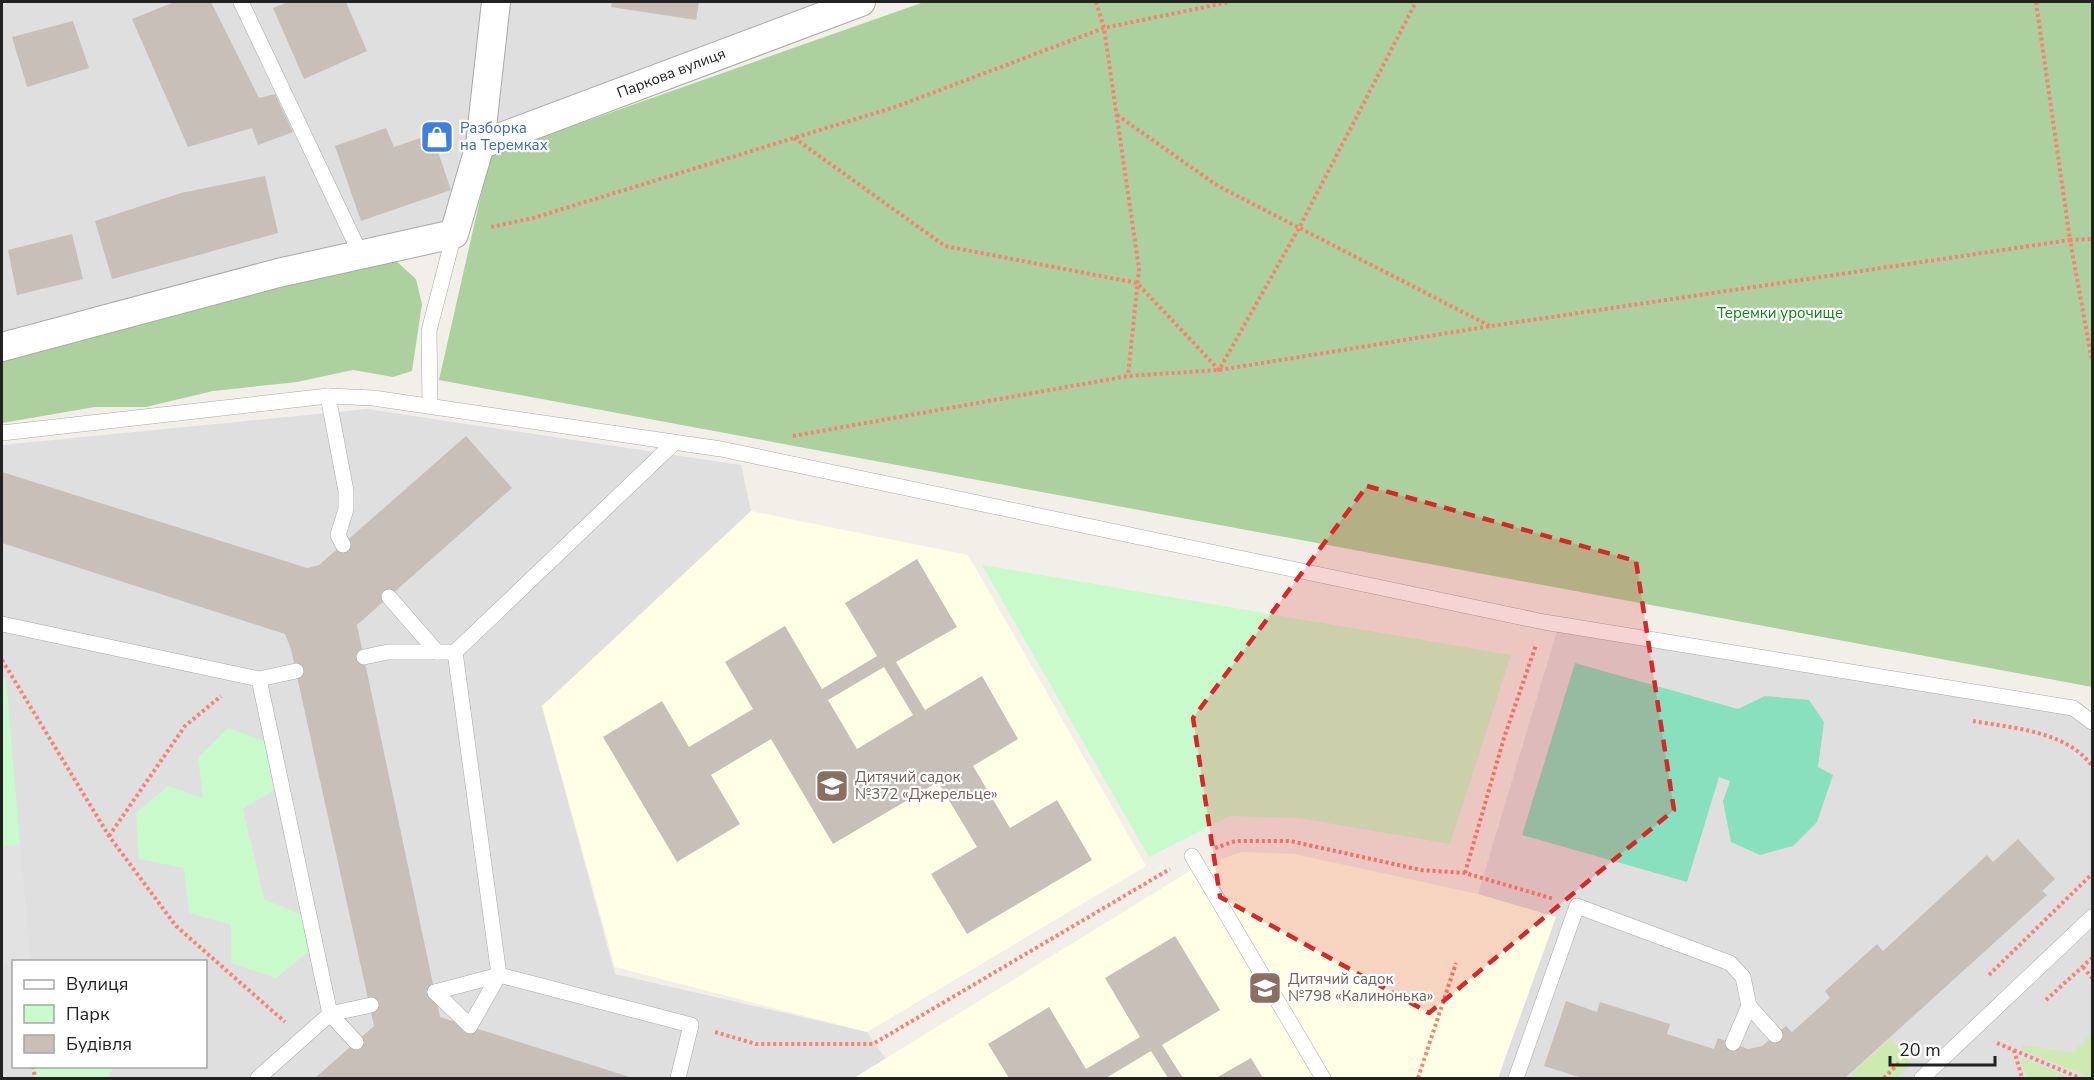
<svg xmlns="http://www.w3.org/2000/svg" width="2094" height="1080" viewBox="0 0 2094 1080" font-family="'Nunito Sans',sans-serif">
<rect width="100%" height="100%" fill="#f2efe9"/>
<g fill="#e0dfdf" fill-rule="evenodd">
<path d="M2 2H861L481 145 454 234 2 347Z"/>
<path d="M367 409 741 465 751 511 542 707 615 974 867 1032 886 1059 854 1078H2V445ZM14 962H206V1066H14Z"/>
<path d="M1559 624 2073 708 2092 722V1078H1498L1555 917 1478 894Z"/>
</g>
<g fill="#ffffe5">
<path d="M751 511 968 555 1146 866 867 1032 615 967 542 706Z"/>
<path d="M1241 852 1294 854 1478 894 1556 917 1498 1078H854L1193 869Z"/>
</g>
<g fill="#cdebb0">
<path d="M2092 1033V1078L2022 1050V1045L2072 1053Z"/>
<path d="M1890 1039 1912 1064 1896 1078H1856L1851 1074Z"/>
<path d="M2020 1057 2070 1078H2027Z"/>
</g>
<g fill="#add19e">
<path d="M924 2H2092V687L439 380 490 155Z"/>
<path d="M396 261 416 279 422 304 412 371 393 377 353 370 297 382 213 391 146 407H95L2 423V357L348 264Z"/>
</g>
<g fill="#c8facc">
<path d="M982 565 1511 655 1450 844 1298 818 1229 816 1149 857Z"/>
<path d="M2 678H6L20 845 2 846Z"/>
<path d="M228 728 264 741 274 790 243 809 264 899 302 915 308 952 276 978 231 963V925L189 913 184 868 139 859 136 813 168 786 203 798 198 758Z"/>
<path d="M33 1067V1066L114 1067 107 1078H35Z"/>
</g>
<path fill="#88e0be" d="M1575 663 1738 709 1765 696 1809 700 1824 722 1818 767 1833 775 1817 822 1793 846 1760 855 1731 842 1723 801 1730 781 1719 777 1687 882 1522 835Z"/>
<path fill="#e2e2e2" d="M20 845 31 961 2 964V846Z"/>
<g fill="#c7bfb8" fill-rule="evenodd">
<path d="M174 2H211L259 98 275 94 293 132 258 145 252 128 188 147 132 19Z"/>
<path d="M288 2H346L367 51 304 79 273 8Z"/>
<path d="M612 2H699L696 20 611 7Z"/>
<path d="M73 21 89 68 27 87 12 37Z"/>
<path d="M386 128 394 147 432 134 451 190 361 221 335 146Z"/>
<path d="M265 176 278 233 112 279 95 221 181 193Z"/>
<path d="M72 234 83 279 17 295 8 250Z"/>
<path d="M466 436 512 488 357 625 440 1017 633 1078H315L374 1026 291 649 285 634 2 543V472L307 568 319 565Z"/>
<path d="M917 559 957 627 896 662 925 710 982 676 1018 739 973 766 1010 828 1057 800 1092 860 967 934 931 874 977 847 938 782 833 844 771 739 711 775 740 824 677 862 603 737 662 701 689 747 753 709 725 662 785 626 822 689 877 656 845 603ZM884 667 913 715 857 749 828 700Z"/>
<path d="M2018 839 2055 879 2042 891 2047 895 1845 1078H1582L1544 1066 1566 1001 1597 1012 1600 1002 1670 1024 1667 1034 1714 1049 1718 1038 1748 1049 1762 1046 1786 1026 1792 1032 1830 998 1825 991 1877 944 1883 951 1987 855 1993 862Z"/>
<path d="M1175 936 1220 1010 1162 1045 1183 1078H1168L1151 1051 1106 1078H1009L988 1044 1049 1007 1086 1069 1140 1037 1105 978Z"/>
<path d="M1251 1058 1263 1078H1216Z"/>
</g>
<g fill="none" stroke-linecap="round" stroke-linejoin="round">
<g stroke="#a9a9a9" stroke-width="16">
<g id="service">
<path d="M241 2 361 255"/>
<path d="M328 396 346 491V509L338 535 343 545"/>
<path d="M430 406 429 331 454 234"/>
<path d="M2 433 284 401 328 396 373 398 721 449 1544 622 2073 708 2092 722"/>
<path d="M674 443 455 652 499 975 691 1025 678 1078"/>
<path d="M389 597 437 652"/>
<path d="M2 624 259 679 330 1014 258 1078"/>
<path d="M364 657 388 652H455"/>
<path d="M259 679 296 671"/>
<path d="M1192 856 1323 1078"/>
<path d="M435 992 470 1026 499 975"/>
<path d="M435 992 499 975"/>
<path d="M330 1014 371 1005"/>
<path d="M330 1014 356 1042"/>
<path d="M1733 1043 1749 1006"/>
<path d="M1516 1078 1577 906 1730 963 1743 977 1749 1006 1775 1035"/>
<path d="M1922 1078 2092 917"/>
</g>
</g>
<g stroke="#a9a9a9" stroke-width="30">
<g id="minor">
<path d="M480 145 861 2"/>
<path d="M2 347 278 273 454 234 480 145 496 2"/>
</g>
</g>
<g stroke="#fa8072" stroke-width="4" stroke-dasharray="3 3" stroke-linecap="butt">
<path d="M1096 2 1104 28 1139 269 1128 376"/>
<path d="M2036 2 2070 240 2092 239"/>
<path d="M1117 115 1218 186 1490 326"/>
<path d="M794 138 945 246 1137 283 1219 370 1299 228 1416 2"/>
<path d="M491 227 533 218 895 107 1104 28 1229 2"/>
<path d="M793 436 1128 376 1219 370 1491 326 2070 240 2092 361"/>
<path d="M2 660 109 836 176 926 285 1022"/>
<path d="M1973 721C2012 728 2067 731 2092 766"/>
<path d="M109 836 185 726 221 696"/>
<path d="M1215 848 1235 841H1290L1421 870 1465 873 1554 899"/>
<path d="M1465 873 1504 738 1536 645"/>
<path d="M2083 967 2092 978"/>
<path d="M1989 975 2092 874"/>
<path d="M2046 1000 2092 958"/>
<path d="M715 1032 756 1044H873L1170 869"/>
<path d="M1997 1043 2080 1078"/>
<path d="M2014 1050 2022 1078"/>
<path d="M33 1066 35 1078"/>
<path d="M1418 1078 1456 963"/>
<path d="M1884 1078 1900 1062"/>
</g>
<use href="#service" stroke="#fff" stroke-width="15"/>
<use href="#minor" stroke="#fff" stroke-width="28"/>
</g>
<path fill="#d62828" fill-opacity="0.2" stroke="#d62828" stroke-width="4.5" stroke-dasharray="12 8" stroke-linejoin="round" d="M1367 486 1636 561 1674 810 1429 1013 1220 897 1193 718Z"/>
<defs>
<g id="shop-square" transform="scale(1.725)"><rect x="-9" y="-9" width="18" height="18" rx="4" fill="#3f7fe0" stroke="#fff"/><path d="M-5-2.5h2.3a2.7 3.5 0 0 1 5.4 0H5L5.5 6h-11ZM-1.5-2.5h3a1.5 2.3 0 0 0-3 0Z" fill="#fff"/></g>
<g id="school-square" transform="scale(1.725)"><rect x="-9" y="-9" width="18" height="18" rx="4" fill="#8d6e63" stroke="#fff"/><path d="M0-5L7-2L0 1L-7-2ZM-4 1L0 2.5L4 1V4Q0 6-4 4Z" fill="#fff"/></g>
</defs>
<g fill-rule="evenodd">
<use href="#shop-square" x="437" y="137"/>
<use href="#school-square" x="832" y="786"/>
<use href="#school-square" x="1265" y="988"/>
</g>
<g text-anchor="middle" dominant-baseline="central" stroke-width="4.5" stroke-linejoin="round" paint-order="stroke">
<g font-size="15" fill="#222" stroke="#fff">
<text transform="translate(671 73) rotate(-21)">Паркова вулиця</text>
</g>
<g font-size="15" fill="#366cbe" stroke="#fff" text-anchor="start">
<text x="460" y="128">Разборка<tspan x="460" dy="17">на Теремках</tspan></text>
</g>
<g font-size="15" fill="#0c8416" stroke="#fff">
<text x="1780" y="313">Теремки урочище</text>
</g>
<g font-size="15" fill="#785e54" stroke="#fff" text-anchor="start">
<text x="855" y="777">Дитячий садок<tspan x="855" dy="17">№372 «Джерельце»</tspan></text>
<text x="1288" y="979">Дитячий садок<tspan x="1288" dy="17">№798 «Калинонька»</tspan></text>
</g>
</g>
<rect width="2094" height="1080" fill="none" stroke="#222222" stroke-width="6"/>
<rect x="12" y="960" width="195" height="108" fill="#ffffff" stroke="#a7a7a7" stroke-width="1.5"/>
<rect x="24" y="980" width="30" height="9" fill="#ffffff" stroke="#a7a7a7" stroke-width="1.5"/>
<text x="66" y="990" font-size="18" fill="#222222">Вулиця</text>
<rect x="24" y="1005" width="30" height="18" fill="#c8facc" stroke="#a7a7a7" stroke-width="1.5"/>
<text x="66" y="1020" font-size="18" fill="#222222">Парк</text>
<rect x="24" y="1035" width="30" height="18" fill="#c7bfb8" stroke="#a7a7a7" stroke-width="1.5"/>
<text x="66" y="1050" font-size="18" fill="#222222">Будівля</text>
<path d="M1890 1056v9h105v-9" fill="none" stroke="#222222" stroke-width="3"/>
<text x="1899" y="1056" font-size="18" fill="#222222" stroke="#ffffff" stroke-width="4.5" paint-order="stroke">20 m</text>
</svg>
